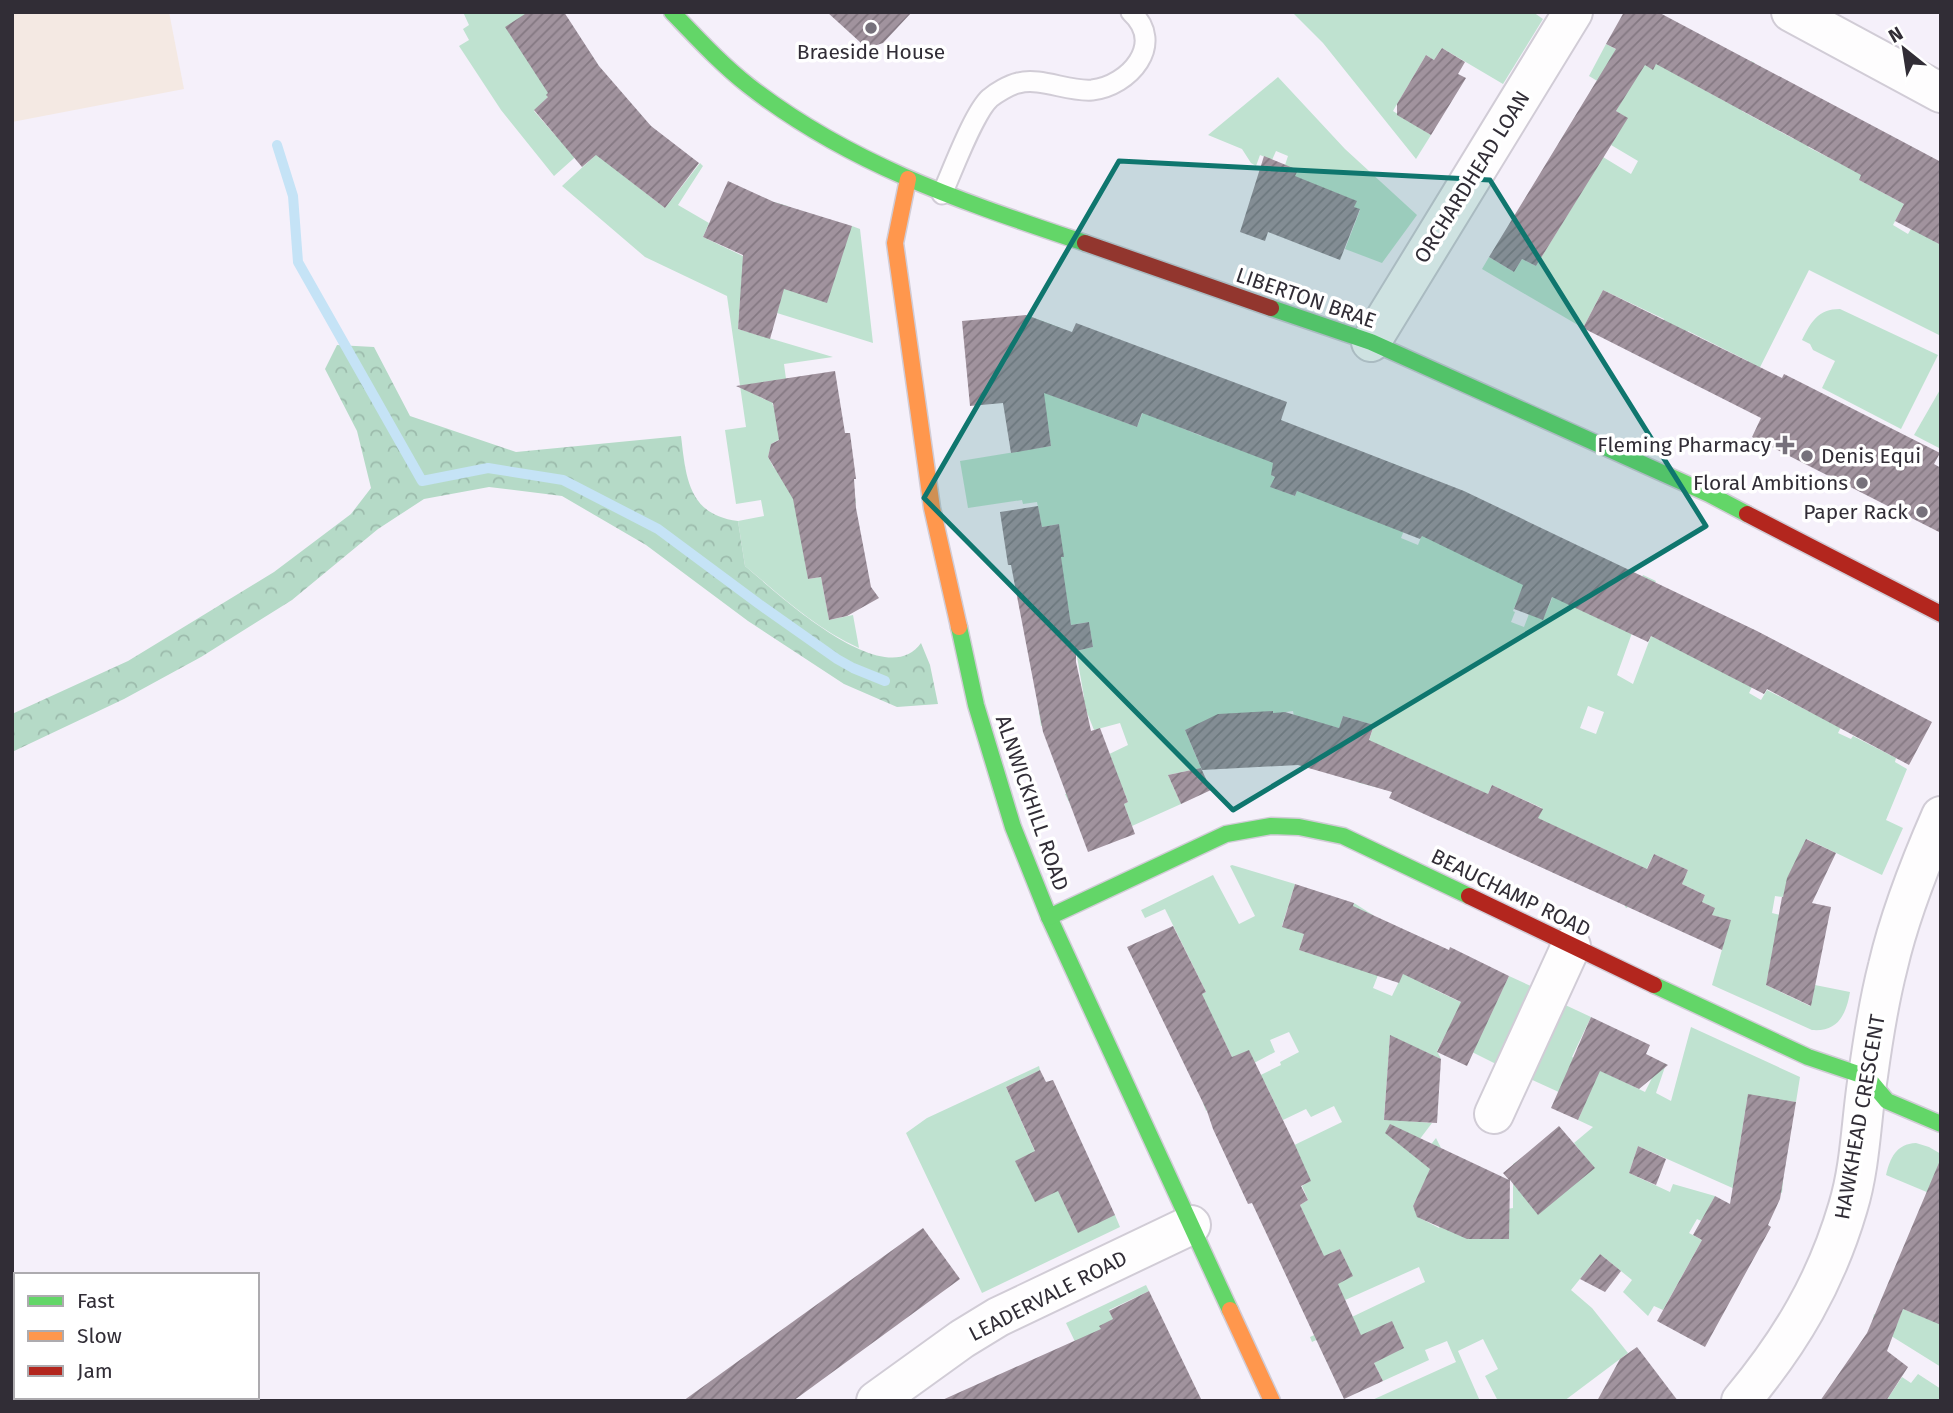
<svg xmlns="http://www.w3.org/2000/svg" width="1953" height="1413" viewBox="0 0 1953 1413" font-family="'Fira Sans',sans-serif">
<defs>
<pattern id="forest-crowns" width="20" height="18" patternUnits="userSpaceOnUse" patternTransform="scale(1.75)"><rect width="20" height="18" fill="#b5dac7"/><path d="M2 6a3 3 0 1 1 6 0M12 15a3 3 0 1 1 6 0" fill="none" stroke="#9cbbac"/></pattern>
<pattern id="building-hatch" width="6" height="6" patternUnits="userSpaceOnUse" patternTransform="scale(1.75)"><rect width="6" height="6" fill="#a1939e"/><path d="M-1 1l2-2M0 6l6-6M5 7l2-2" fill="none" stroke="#847882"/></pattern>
</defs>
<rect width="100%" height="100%" fill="#f5f0fa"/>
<path fill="#f4e9e3" d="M12 12H169L184 89 12 122Z"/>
<g fill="#bfe2d0" fill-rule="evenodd">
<path d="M463 12H528L549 72 548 97 534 111 555 135 570 123 603 141 638 111 641 115 620 173 665 208 700 163 703 166 678 205 709 223 703 237 745 257 754 244 774 202 788 206 768 272 852 226 860 229 873 343 777 313 781 299 755 290 740 301 738 329 833 357 784 364 786 379 763 382 757 387 758 396 766 400 772 399 773 406 790 403 782 438 771 444 768 457 774 468 853 484 856 503 840 506 805 561 808 579 821 577 829 620 853 615 859 648C816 629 781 596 745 566L738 521 764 516 761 500 736 504 725 430 746 427 727 296 645 257 562 186 599 152 591 143 554 176 501 110 459 46 469 40 463 29 469 25Z"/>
<path d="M1292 12H1533L1543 19 1503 84 1442 48 1434 60 1426 55 1393 111 1431 135 1416 159 1323 43Z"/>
<path d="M1678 24 1677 75 1728 103 1751 61 1755 63 1742 87V111L1794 139 1817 97 1830 104 1808 147 1857 172 1884 132 1859 180 1904 204 1893 225 1908 234 1921 211 1927 237 1941 245V336L1809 270 1740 407 1748 361 1688 331 1668 371 1664 319 1603 290 1583 328 1482 269 1489 257 1514 272 1522 259 1536 266 1603 157 1631 174 1638 161 1611 145 1627 118 1616 111 1624 97 1589 76 1606 44 1653 69Z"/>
<path d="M1278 77 1345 149 1417 215 1382 263 1345 249 1360 210 1354 207 1356 201 1334 192 1331 198 1309 194 1285 165 1288 156 1276 151 1272 160 1260 155 1256 166 1251 163 1242 149 1208 135Z"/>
<path d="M1840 309 1938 355 1901 429 1822 388 1835 361 1813 350 1810 344 1802 340C1811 322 1818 309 1840 309Z"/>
<path d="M1032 317 1061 328 1054 347 1053 396 1137 427 1143 412 1201 436 1207 422 1292 424 1272 476 1275 477 1271 487 1295 496 1299 486 1361 516 1383 460 1399 466 1383 507 1405 528 1401 538 1418 545 1426 525 1527 577 1513 611 1515 612 1511 622 1524 627 1529 614 1543 619 1553 596 1618 628 1643 575 1656 581 1632 633 1617 675 1633 684 1651 636 1663 642 1665 638 1754 683 1749 693 1761 700 1767 690 1812 713 1821 696 1848 713 1838 733 1851 739 1853 736 1896 758 1895 762 1907 769 1886 820 1903 828 1882 875 1807 839 1792 869 1783 897 1775 896 1772 913 1780 915 1766 985 1810 1006 1815 985 1850 992C1846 1015 1838 1032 1812 1030L1712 985 1730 921 1712 915 1714 908 1702 902 1705 895 1682 884 1688 870 1654 854 1627 908 1625 907 1637 880 1622 873 1628 860 1567 832 1531 834 1542 808 1492 785 1469 835 1462 831 1481 791 1408 758 1403 768 1375 787 1356 782 1374 725 1343 716 1339 728 1294 717 1293 711 1197 725 1185 730 1201 768 1168 775 1181 804 1132 826 1124 804 1128 802 1123 789 1072 808 1065 794 1111 778 1103 757 1128 745 1120 723 1094 730 1086 710 1041 726 1038 706 1084 697 1076 651 1093 647 1089 622 1071 625 1060 557H1063L1059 524 1042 527 1037 502 1023 504 1022 500 968 508 960 461 1051 446ZM1588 706 1604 712 1596 734 1580 728Z"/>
<path d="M1941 388V449L1914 435Z"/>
<path d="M1232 865 1295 884 1282 926 1304 934 1299 950 1334 961 1354 903 1373 915 1351 962 1378 975 1373 988 1392 996 1410 959 1431 988 1490 1016 1509 976 1533 987 1496 1064 1444 1038 1437 1051 1441 1059 1390 1036 1384 1119 1432 1123 1410 1152 1419 1160 1436 1138 1441 1148 1413 1206 1418 1217 1439 1228 1443 1219 1513 1208V1164L1519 1160 1542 1188 1594 1168 1574 1143 1593 1127 1578 1120 1585 1104 1528 1078 1561 1003 1591 1017 1572 1057 1645 1092 1660 1062 1666 1064 1656 1093 1671 1101 1691 1027 1800 1077 1796 1102 1748 1095 1735 1173 1783 1181 1782 1193 1753 1180 1746 1194 1638 1146 1629 1173 1670 1192 1673 1184 1715 1196 1709 1207 1717 1211 1710 1225 1697 1219 1689 1233 1702 1240 1663 1310 1654 1306 1648 1316 1623 1292 1632 1280 1600 1254 1571 1290 1592 1308 1628 1353 1564 1401H1498L1485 1376 1498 1369 1483 1339 1458 1351 1480 1401H1370L1456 1362 1447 1341 1425 1350 1429 1360 1383 1381 1354 1322 1312 1342 1310 1337 1425 1282 1419 1267 1343 1301 1336 1285 1345 1260 1340 1249 1323 1257 1300 1205 1308 1200 1302 1186 1310 1181 1236 1173 1342 1122 1334 1106 1311 1117 1306 1109 1283 1120 1265 1083 1206 1111 1203 1103 1281 1065 1280 1062 1299 1052 1289 1032 1270 1040 1275 1052 1239 1071 1214 1020 1202 1025 1179 1006 1206 992 1165 909 1145 918 1141 910 1213 875 1239 924 1255 916 1230 866Z"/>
<path d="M1039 1066 1040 1070 1006 1087 1037 1156 1058 1191 1115 1215 1120 1227 982 1293 906 1133 927 1118Z"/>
<path d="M1916 1143 1929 1147 1941 1154V1198L1886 1175C1890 1158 1896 1144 1916 1143Z"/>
<path d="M1146 1285 1149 1291 1109 1310 1113 1319 1092 1377 1066 1323Z"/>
<path d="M1903 1309 1935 1322 1941 1319V1367L1872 1324 1874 1314 1897 1324Z"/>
<path d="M1918 1374 1941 1389V1401H1886L1902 1377 1911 1383Z"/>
</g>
<path fill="url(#forest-crowns)" d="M337 345 374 347 410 416 516 452 681 436C686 477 688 515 738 521L745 566C776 592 885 695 921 643L930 665 938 704 897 707 844 684 748 621 646 545 562 496 489 487 424 499 378 529 292 600 201 657 124 699 12 752V714L128 661 274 572 351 514 371 488 357 431 325 369Z"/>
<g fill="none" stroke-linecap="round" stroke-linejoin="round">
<path stroke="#c5e3f6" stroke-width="10" d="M277 145 293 196 298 262 422 481 488 468 563 480 658 529 759 604 837 659 853 668 885 681"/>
</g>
<g fill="url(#building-hatch)">
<path d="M528 12H564L599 66 651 126 699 163 665 208 596 155 582 167 534 110 548 97 546 95 548 93 505 27Z"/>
<path d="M827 12H912L883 43 871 47 861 43Z"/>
<path d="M1624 12H1658L1941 162V245L1895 221 1904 204 1859 180 1861 175 1656 64 1653 70 1645 65 1616 111 1628 118 1536 266 1522 259 1514 272 1489 257 1616 49 1606 44Z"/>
<path d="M1442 48 1465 62 1458 74 1466 78 1431 135 1397 115V104L1426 55 1434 60Z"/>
<path d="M1264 156 1298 170 1295 176 1357 201 1354 207 1360 209 1340 260 1268 232 1265 241 1240 232Z"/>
<path d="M728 181 774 202 852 226 827 303 784 289 770 339 738 329 743 255 703 237Z"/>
<path d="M1603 290 1782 378 1784 374 1798 381 1940 453 1934 464 1941 468V533L1752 437 1761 418 1583 328Z"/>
<path d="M1026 315 1072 332 1076 323 1287 402 1281 420 1464 491 1757 631 1932 722 1909 765 1767 689 1764 694 1651 636 1648 642 1552 597 1543 620 1514 609 1523 585 1422 536 1420 539 1297 491 1295 496 1270 487 1275 477 1271 475 1273 463 1142 413 1137 427 1044 393 1051 446 1011 453 1003 403 970 406 962 321Z"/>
<path d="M835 371 845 433H850L856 479H854L856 508 871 587 879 598 847 616 829 620 821 577 808 579 793 499 768 457 771 444 779 440 773 403 736 386Z"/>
<path d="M1038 506 1042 527 1059 524 1064 557H1061L1071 625 1089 622 1093 647 1076 651V662L1091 731 1100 728 1128 802 1124 804 1135 834 1088 852 1043 732 1011 565H1008L1000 512Z"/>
<path d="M1273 711V713L1285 712 1339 728 1343 716 1374 725 1369 740 1488 794 1492 785 1543 809 1538 818 1647 869 1654 854 1688 870 1682 884 1705 895 1702 902 1715 908 1712 915 1731 920 1722 950 1389 798 1392 792 1298 765 1202 770 1185 730 1218 714Z"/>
<path d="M1201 768 1211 790 1181 804 1168 775Z"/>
<path d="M1806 839 1836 853 1812 903 1831 907 1811 1006 1766 985 1782 897H1783L1787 878Z"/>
<path d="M1295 884 1354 903 1353 906 1449 950 1450 947 1509 976 1467 1066 1437 1052 1461 1002 1403 974 1399 983 1299 950 1304 934 1282 927Z"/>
<path d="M1173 926 1206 992 1202 994 1232 1057 1249 1050 1295 1145 1311 1181 1301 1186 1308 1200 1300 1205 1324 1256 1340 1249 1353 1276 1338 1284 1361 1335 1392 1321 1404 1348 1374 1363 1383 1381 1344 1399 1252 1203 1248 1204 1213 1129 1207 1111 1127 947Z"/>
<path d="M1591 1017 1650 1045 1646 1054 1668 1065 1639 1089 1600 1071 1578 1120 1551 1108Z"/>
<path d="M1390 1035 1441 1059 1437 1123 1384 1120Z"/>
<path d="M1040 1070 1046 1082 1053 1080 1115 1215 1078 1233 1058 1191 1035 1202 1015 1161 1035 1151 1006 1087Z"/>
<path d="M1748 1094 1796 1102 1780 1199 1768 1225 1771 1227 1705 1347 1657 1321 1702 1240 1693 1235 1715 1196 1730 1204Z"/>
<path d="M1390 1124 1509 1180 1503 1173 1559 1126 1595 1168 1538 1215 1510 1180 1509 1239H1467L1417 1217 1413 1206 1430 1169 1385 1133Z"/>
<path d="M1638 1146 1666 1159 1656 1185 1629 1173Z"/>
<path d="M1941 1158V1325L1903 1309 1887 1351 1908 1367 1886 1401H1820L1867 1333Z"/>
<path d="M923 1228 960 1279 793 1401H683Z"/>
<path d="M1600 1254 1621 1271 1605 1292 1580 1279Z"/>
<path d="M1149 1291 1202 1401H940L1101 1329 1099 1326 1113 1319 1109 1311Z"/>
<path d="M1637 1347 1678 1401H1597L1620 1359Z"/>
</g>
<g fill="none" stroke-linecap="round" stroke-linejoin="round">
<g stroke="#d1ccd6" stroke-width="23">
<path id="lane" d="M942 194C952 172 974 112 990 98 996 93 1009 85 1018 83 1041 77 1068 92 1092 90 1129 86 1166 44 1131 12"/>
</g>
<g stroke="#d1ccd6" stroke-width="42">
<g id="street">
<path d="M1791 12 1941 93"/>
<path d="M1371 342 1573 12"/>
<path d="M1494 1114 1571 946"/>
<path d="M876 1401 962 1339 998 1317 1191 1225"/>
<path d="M1741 1401C1791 1341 1826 1282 1848 1207 1861 1164 1861 1119 1868 1076 1873 1039 1879 1001 1888 966 1900 914 1920 864 1941 816"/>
</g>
</g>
<g stroke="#d1ccd6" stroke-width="19">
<g id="fast">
<path d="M672 12C697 38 721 64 749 86 852 166 964 202 1085 243"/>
<path d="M1271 308 1371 342 1709 494 1747 514"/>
<path d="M959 627 976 705 1013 827 1049 917 1230 1310"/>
<path d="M1049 917 1226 834 1271 826 1299 827 1343 836 1469 896"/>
<path d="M1654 985 1808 1057 1867 1077 1887 1101 1941 1124"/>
</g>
</g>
<g stroke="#d1ccd6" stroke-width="19">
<g id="slow">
<path d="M908 179 895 243 932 508 959 627"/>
<path d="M1230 1310 1272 1401"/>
</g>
</g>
<g stroke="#d1ccd6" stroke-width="19">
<g id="jam">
<path d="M1085 243 1271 308"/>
<path d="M1747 514 1941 614"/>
<path d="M1469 896 1654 985"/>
</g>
</g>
<use href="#lane" stroke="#fefdfe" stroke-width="19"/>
<use href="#street" stroke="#fefdfe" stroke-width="38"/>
<use href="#fast" stroke="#63d668" stroke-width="16"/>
<use href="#slow" stroke="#ff974d" stroke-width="16"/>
<use href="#jam" stroke="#b3261e" stroke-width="16"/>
</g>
<path fill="#0f766e" fill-opacity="0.2" stroke="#0f766e" stroke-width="5" stroke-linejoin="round" d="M1119 161 1490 180 1706 526 1233 810 924 498Z"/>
<g fill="#76717b" stroke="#fff" stroke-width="2.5">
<circle cx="871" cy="28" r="7"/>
<path d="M1781.5 434.5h7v7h7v7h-7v7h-7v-7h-7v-7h7z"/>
<circle cx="1807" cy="456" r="7"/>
<circle cx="1862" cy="483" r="7"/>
<circle cx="1922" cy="512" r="7"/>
</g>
<g text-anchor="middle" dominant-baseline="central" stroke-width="7" stroke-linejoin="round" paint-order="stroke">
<g font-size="21" fill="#312d36" stroke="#fff" text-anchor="end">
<text x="871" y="52" text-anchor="middle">Braeside House</text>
<text x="1771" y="445">Fleming Pharmacy</text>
<text x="1821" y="456" text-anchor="start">Denis Equi</text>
<text x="1848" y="483">Floral Ambitions</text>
<text x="1908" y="512">Paper Rack</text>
</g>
<g font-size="21" fill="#312d36" stroke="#fff">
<text transform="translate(1472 177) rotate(-58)">ORCHARDHEAD LOAN</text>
<text transform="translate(1306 298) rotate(19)">LIBERTON BRAE</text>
<text transform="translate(1032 803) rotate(71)">ALNWICKHILL ROAD</text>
<text transform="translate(1511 893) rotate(26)">BEAUCHAMP ROAD</text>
<text transform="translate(1860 1117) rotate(-80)">HAWKHEAD CRESCENT</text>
<text transform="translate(1048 1296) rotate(-27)">LEADERVALE ROAD</text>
</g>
</g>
<rect width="1953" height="1413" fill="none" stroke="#312d36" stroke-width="28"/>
<rect x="14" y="1273" width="245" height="126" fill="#ffffff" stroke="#adabaf" stroke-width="2"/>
<rect x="28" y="1296" width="35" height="10" fill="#63d668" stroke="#adabaf" stroke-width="2"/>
<text x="77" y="1308" font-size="21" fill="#312d36">Fast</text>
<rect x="28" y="1331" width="35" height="10" fill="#ff974d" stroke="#adabaf" stroke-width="2"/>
<text x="77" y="1343" font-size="21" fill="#312d36">Slow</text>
<rect x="28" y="1366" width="35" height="10" fill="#b3261e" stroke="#adabaf" stroke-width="2"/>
<text x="77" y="1378" font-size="21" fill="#312d36">Jam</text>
<g transform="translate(1904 49) rotate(330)" stroke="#ffffff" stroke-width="5" paint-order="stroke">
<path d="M0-5L12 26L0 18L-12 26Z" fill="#312d36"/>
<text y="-10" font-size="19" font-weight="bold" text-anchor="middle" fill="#312d36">N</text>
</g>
</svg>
